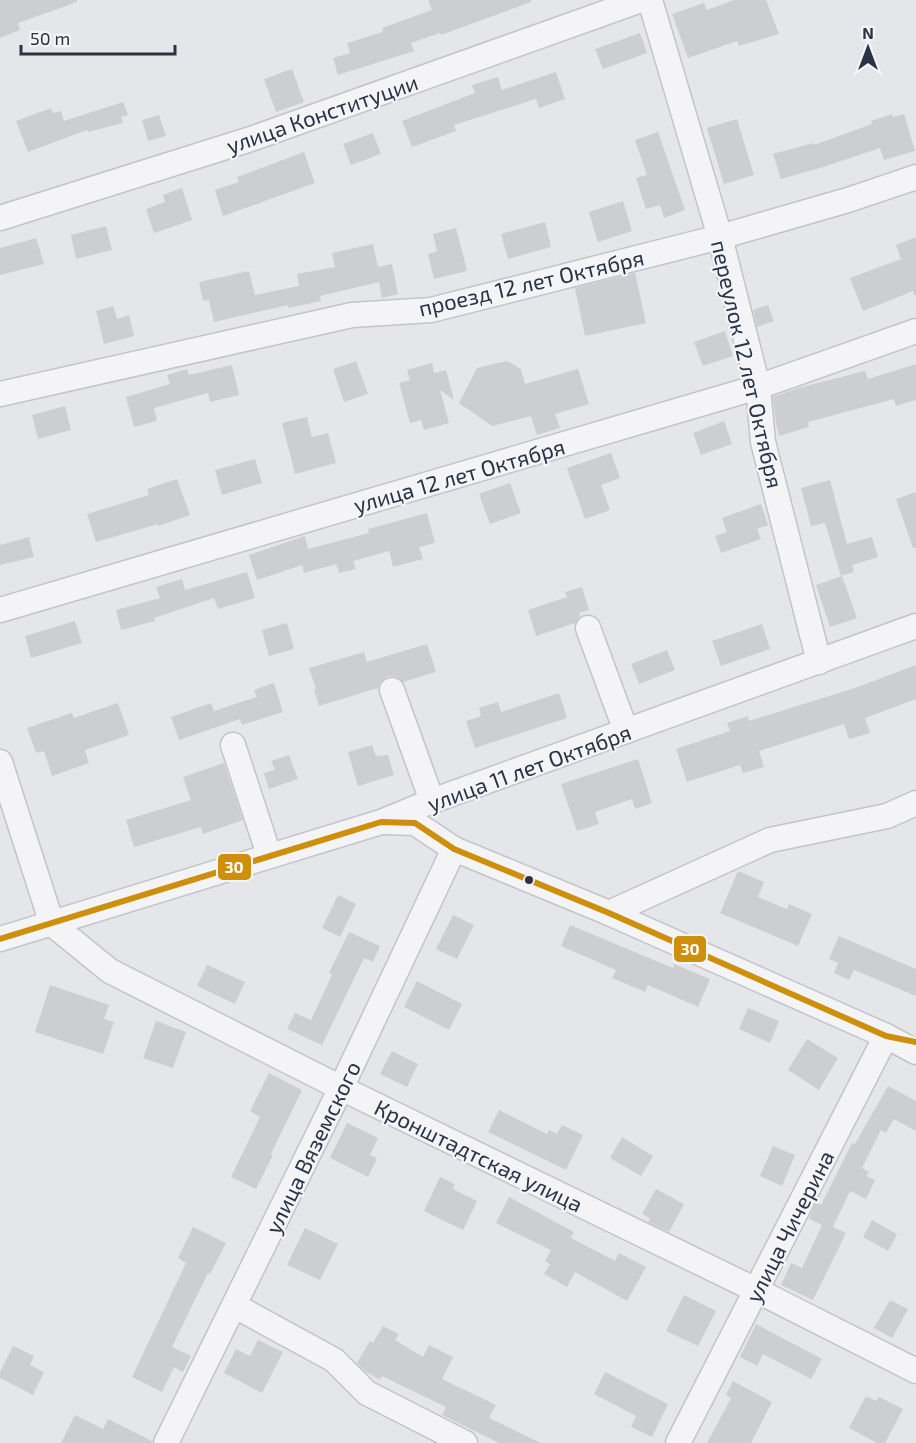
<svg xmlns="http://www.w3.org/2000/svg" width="916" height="1443" viewBox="0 0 916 1443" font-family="'Exo 2',sans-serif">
<rect width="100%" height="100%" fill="#e5e6e9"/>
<g fill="#cdced1">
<path d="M0 0H77V2L18 23 20 30 0 38Z"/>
<path d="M428 0H531V2L441 35 440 33 411 43 414 51 338 75 333 58 350 53 347 43 383 32 382 28 432 10Z"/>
<path d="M734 0H766L779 34 739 46 737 41 688 58 672 14 704 3 707 10Z"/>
<path d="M640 33 647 53 603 69 595 49Z"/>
<path d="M292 69 304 102 276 112 264 79Z"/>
<path d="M556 72 565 99 539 108 536 99 454 125 456 131 412 147 402 121 475 93 472 85 498 77 502 90Z"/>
<path d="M123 102 128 115 121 117 123 123 88 132 87 130 28 152 16 121 51 108 53 113 61 111 64 121Z"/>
<path d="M892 114 893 117 904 114 915 151 884 160 880 148 820 168 781 179 773 154 813 143 814 145 872 124 871 121Z"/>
<path d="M159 115 166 136 148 141 142 120Z"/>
<path d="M737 119 754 175 724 184 707 128Z"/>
<path d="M658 132 685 210 664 218 660 205 646 209 636 178 647 175 635 140Z"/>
<path d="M373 133 381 154 351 165 343 144Z"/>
<path d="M304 152 315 183 223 216 215 190 239 182 237 177Z"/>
<path d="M182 188 192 220 154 233 146 209 165 202 163 195Z"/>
<path d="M623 201 632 231 598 242 589 212Z"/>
<path d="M545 222 551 247 508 259 501 234Z"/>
<path d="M106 226 112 250 76 259 71 235Z"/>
<path d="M456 228 467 271 434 279 428 254 437 251 433 234Z"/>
<path d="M916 237V295H914L913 291 863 311 850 278 901 259 896 245Z"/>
<path d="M36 238 44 264 0 275V248Z"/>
<path d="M373 244 378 267 392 264 398 294 382 298 379 282 320 296 321 301 288 308V305L214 322 209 300 203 301 199 282 249 271 255 295 299 286 297 274 335 267 332 253Z"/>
<path d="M635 273 646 323 585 336 575 288Z"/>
<path d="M768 305 774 321 757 327 753 310Z"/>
<path d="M113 306 117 319 129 315 134 336 104 344 96 311Z"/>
<path d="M725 331 733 356 703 366 694 342Z"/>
<path d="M356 361 368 394 344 402 333 369Z"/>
<path d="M507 361 521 369 525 384 578 369 589 404 555 414 560 428 537 435 531 416 492 426 459 403 477 368Z"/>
<path d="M432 363 434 373 446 370 454 400 440 390 449 423 424 430 421 420 410 423 399 383 410 380 407 370Z"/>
<path d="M916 364V400L896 406 894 399 808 422 809 427 779 436 776 423 773 397 798 388 865 371 868 379Z"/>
<path d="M232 365 239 395 210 402 208 393 154 408 157 421 134 427 126 397 170 384 167 375 187 369 189 375Z"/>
<path d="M65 406 71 430 38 439 32 415Z"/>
<path d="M307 417 312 437 328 433 336 463 295 474 282 423Z"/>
<path d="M724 421 732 444 701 455 693 433Z"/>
<path d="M611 453 620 478 601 485 610 510 585 519 567 468Z"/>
<path d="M255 459 262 483 222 495 215 470Z"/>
<path d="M177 479 190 515 159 526 158 524 96 542 87 514 149 495 147 489Z"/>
<path d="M830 480 847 544 872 537 878 557 852 565 854 572 841 576 825 523 811 526 801 488Z"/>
<path d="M510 483 521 513 490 524 479 494Z"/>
<path d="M916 492V548H913L896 499Z"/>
<path d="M761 504 768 525 757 529 761 539 721 553 715 536 727 532 722 518Z"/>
<path d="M427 513 435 543 419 547 423 559 393 567 389 551 353 561 356 569 339 573 336 564 304 573 302 565 257 580 249 555 305 536 308 549 369 533 368 529Z"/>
<path d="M29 537 34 557 0 565V545Z"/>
<path d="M247 572 255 598 218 609 214 598 154 618 155 621 121 630 116 610 160 598 156 587 182 579 185 590Z"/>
<path d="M842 576 857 618 830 627 816 585Z"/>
<path d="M582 587 589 610 579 613 580 616 575 623 536 636 528 610 567 597 565 592Z"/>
<path d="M75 621 82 643 31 658 25 636Z"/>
<path d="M287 623 294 649 269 656 262 630Z"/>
<path d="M762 624 770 649 721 666 712 641Z"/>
<path d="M427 644 436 672 403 682 395 676H388L381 681 378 688 319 706 314 690 316 689 309 668 364 652 367 662Z"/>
<path d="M667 650 675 670 639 684 631 664Z"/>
<path d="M916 665V699L865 718 870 733 849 739 844 724 759 751 764 767 743 773 740 765 687 782 676 749 730 731 727 723 748 716 749 721 855 688Z"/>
<path d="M274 683 283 712 242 725 240 719 179 740 171 717 211 703 214 711 257 697 254 690Z"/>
<path d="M559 693 567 718 475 748 466 721 481 716 479 708 498 702 501 712Z"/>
<path d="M118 703 129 735 85 750 89 763 52 776 44 751 36 753 27 728 72 713 74 718Z"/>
<path d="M372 745 376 756 388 755 394 775 358 786 348 752Z"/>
<path d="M289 755 298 779 269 789 264 773 275 770 271 761Z"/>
<path d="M638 759 652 803 635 809 632 799 595 812 599 824 577 831 561 784Z"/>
<path d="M224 763 243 820 203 834 201 827 134 847 126 820 191 800 183 777Z"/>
<path d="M738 871 764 882 758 897 787 909 789 904 812 914 798 946 720 913Z"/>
<path d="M338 895 356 904 340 937 322 928Z"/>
<path d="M453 915 474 925 457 959 436 949Z"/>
<path d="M570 925 673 968 674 964 710 979 698 1007 648 985 645 992 612 978 616 970 561 946Z"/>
<path d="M349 932 380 946 373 962 364 958 322 1045 287 1029 295 1013 311 1020 332 975 329 973Z"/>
<path d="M839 936 916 969V996L854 970 849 980 834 973 838 963 829 959Z"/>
<path d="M207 965 245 982 235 1004 197 986Z"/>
<path d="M417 981 462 1004 449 1030 404 1007Z"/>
<path d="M50 985 109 1005 104 1019 114 1022 103 1054 35 1032Z"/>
<path d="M748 1008 779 1021 770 1043 739 1029Z"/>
<path d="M156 1021 186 1032 173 1068 143 1058Z"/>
<path d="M807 1039 838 1058 819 1090 788 1070Z"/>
<path d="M392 1051 418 1064 407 1087 380 1074Z"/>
<path d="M269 1073 302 1090 271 1154 273 1155 256 1189 231 1177 260 1117 250 1111Z"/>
<path d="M888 1086 916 1101V1131L894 1119 886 1133 881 1130 862 1168 869 1172 866 1176 875 1180 866 1199 850 1191 833 1227 846 1233 813 1300 781 1285 791 1263 802 1268 822 1225 809 1219 811 1214 816 1203 821 1205 852 1143 855 1144Z"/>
<path d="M499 1110 547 1134 549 1130 557 1134 562 1125 583 1135 566 1170 488 1132Z"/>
<path d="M347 1123 378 1138 370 1155 377 1158 368 1177 330 1158Z"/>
<path d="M622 1137 653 1156 641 1176 610 1158Z"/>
<path d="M773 1146 795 1155 782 1186 760 1176Z"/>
<path d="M440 1177 455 1184 453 1189 477 1201 463 1230 424 1211Z"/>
<path d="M656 1189 684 1204 669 1232 648 1222 650 1218 642 1214Z"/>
<path d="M509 1197 574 1232 571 1238 615 1261 619 1253 646 1267 627 1301 575 1272 567 1287 544 1274 550 1264 545 1261 551 1250 496 1223Z"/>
<path d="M872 1220 897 1234 888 1251 863 1237Z"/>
<path d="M193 1227 226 1243 210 1274 208 1273 172 1347 191 1356 183 1372 174 1367 162 1392 132 1377 186 1263 178 1258Z"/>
<path d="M305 1228 338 1244 320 1280 287 1265Z"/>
<path d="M684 1295 716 1311 698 1346 666 1331Z"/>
<path d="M890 1300 908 1309 892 1338 874 1328Z"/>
<path d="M756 1324 822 1359 811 1379 763 1354 757 1366 740 1357Z"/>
<path d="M383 1326 399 1334 395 1340 423 1357 429 1345 453 1357 442 1379 496 1405 489 1418 541 1443H499L442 1415 446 1407 382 1376 380 1380 365 1371 357 1363 370 1341 373 1343Z"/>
<path d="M258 1340 283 1352 262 1393 224 1373 236 1349 250 1356Z"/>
<path d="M13 1346 34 1356 30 1365 44 1372 33 1395 0 1378V1372Z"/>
<path d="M605 1372 668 1404 652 1437 631 1427 636 1416 594 1394Z"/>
<path d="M733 1381 772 1402 751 1443H707L731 1398 726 1395Z"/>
<path d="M866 1396 876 1401 879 1397 903 1409 885 1443H877L849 1428Z"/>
<path d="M75 1415 103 1429 108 1419 152 1441V1443H61Z"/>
</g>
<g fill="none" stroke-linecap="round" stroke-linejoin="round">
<g stroke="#c3c4c7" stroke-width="27">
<g id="minor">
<path d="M650 0 720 237 758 387 763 442 819 662"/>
<path d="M0 218 251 139 641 0"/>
<path d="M0 394 352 315 431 310 720 237 848 200 916 177"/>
<path d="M0 610 758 387 916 331"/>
<path d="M588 628 626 731"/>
<path d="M392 690 432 801"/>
<path d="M233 745 269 855"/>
<path d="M0 762 52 924"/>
<path d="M386 822 415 823 454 849 609 913 886 1036 916 1052"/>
<path d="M609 913 770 840 887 816 916 803"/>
<path d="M52 924 110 971 341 1088 756 1290 916 1371"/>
<path d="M0 939 381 822 432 801 916 626"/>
<path d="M235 1306 334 1360 367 1393 465 1443"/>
<path d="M166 1443 341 1088 454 849"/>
<path d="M678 1443 886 1036"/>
</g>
</g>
<use href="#minor" stroke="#f4f4f6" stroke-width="24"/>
<g stroke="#f3f5f8" stroke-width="10">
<path id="bus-1" d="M0 939 381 822 415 823 454 849 609 913 886 1036 916 1042"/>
</g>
<use href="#bus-1" stroke="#ce8f0d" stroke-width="6"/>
</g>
<circle fill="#2a3243" stroke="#f3f5f8" stroke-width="2" cx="529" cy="880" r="5"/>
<g text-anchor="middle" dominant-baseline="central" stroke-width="4.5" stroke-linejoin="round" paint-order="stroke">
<g font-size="22" fill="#2a3243" stroke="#f3f5f8">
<text transform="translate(322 113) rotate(-19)">улица Конституции</text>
<text transform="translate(531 282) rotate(-13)">проезд 12 лет Октября</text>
<text transform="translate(748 364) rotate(77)">переулок 12 лет Октября</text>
<text transform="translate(459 475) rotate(-16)">улица 12 лет Октября</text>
<text transform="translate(529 767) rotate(-20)">улица 11 лет Октября</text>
<text transform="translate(312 1147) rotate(-64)">улица Вяземского</text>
<text transform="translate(479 1155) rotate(26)">Кронштадтская улица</text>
<text transform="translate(789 1226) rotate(-63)">улица Чичерина</text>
</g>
</g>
<g stroke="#f3f5f8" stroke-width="2">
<rect x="217" y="853" width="35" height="28" rx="6" fill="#ce8f0d"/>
<rect x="673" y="935" width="34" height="28" rx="6" fill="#ce8f0d"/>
</g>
<g font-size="16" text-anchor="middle" font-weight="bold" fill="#fff">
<text x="234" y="873">30</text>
<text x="690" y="955">30</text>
</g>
<g transform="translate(868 48)" stroke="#f3f5f8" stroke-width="4.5" paint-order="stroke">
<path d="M0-4.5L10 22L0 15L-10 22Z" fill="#2a3243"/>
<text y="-9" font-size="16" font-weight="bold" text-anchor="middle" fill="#2a3243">N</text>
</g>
<path d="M21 45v9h154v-9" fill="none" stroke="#2a3243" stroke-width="3"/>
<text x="30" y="45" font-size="18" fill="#2a3243" stroke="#f3f5f8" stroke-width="4.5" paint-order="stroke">50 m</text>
</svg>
